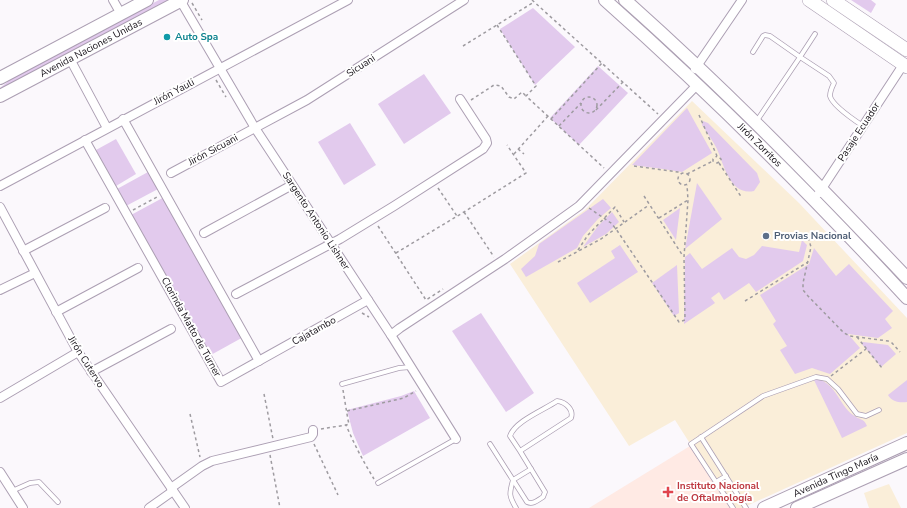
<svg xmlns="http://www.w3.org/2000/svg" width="907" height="508" viewBox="0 0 907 508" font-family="'Nunito Sans',sans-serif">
<rect width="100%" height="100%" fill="#fbf8fc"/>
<g fill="#faeed9">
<path d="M692 101 799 203 907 318V433L742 508H731L675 420 629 446 510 264 585 210Z"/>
<path d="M889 484 901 508H869L864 493Z"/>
</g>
<path fill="#ffeae4" d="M690 446 731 508H589Z"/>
<g fill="#e2caed">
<path d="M159 0H169L0 92V88L11 79Z"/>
<path d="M851 0H871L876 4 871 13Z"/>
<path d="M533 8 575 47 535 85 500 29Z"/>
<path d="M598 66 628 93 579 145 550 118Z"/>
<path d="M424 74 451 113 404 144 378 104Z"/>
<path d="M687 108 712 153 682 172 663 169 632 165Z"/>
<path d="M703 121 708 123 757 173 760 182 754 191C730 196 724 165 717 149 713 141 707 133 702 125Z"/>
<path d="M350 123 376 165 344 185 318 142Z"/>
<path d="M116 139 136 174 116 186 96 150Z"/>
<path d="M148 172 158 189 126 206 117 189Z"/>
<path d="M697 183 722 219 685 249Z"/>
<path d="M168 195 247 335 209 356 131 215Z"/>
<path d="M603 199 611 208 598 219 583 236 577 248 526 277 521 269 535 256 539 244Z"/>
<path d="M680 208 676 240 663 220Z"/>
<path d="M612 212 619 222 606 234 583 247 598 226Z"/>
<path d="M802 240 807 245 803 261 756 292 749 283 724 300 719 292 711 298 715 303 684 324 685 257 690 253 702 269 732 248 739 257 746 259 754 255 762 246 799 252Z"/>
<path d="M620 245 638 272 590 303 577 283 615 258 611 251Z"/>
<path d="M814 248 836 276 849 264 893 311 885 319 892 328 878 338 848 334 860 348 830 374 812 368 795 374 780 350 787 346 773 324 776 321 760 295 809 264Z"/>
<path d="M677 265 679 313 674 316 652 283Z"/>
<path d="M481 313 534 393 506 412 452 331Z"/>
<path d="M863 342 888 345 896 354 881 367 861 343Z"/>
<path d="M817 379C836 383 839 405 853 415 859 420 864 418 867 426L842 438 814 380Z"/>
<path d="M907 380V402C900 403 892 402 888 395Z"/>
<path d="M414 391 430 418 363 456 353 433 347 410 401 396Z"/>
</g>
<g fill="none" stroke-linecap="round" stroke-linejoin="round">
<g stroke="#ac9fb3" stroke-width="5.5">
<g id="lane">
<path d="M815 34 800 57 829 76 834 83C832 87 830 92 830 96 832 105 854 120 863 126"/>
<path d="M753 52 763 36 765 35 770 36 800 57 756 122"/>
<path d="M342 384 399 368 411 367"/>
<path d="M701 437 746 508"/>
<path d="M490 444 527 502C533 505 538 500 543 497L545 492 520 451 510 436C515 421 544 410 557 401 566 402 574 410 571 418L520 451"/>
<path d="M716 482 726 476"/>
<path d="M378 483 456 439"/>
<path d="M12 491 30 483 39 482 58 502"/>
<path d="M516 508C509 496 509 494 513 480L531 469"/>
<path d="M733 508 691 444 763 396 816 377 827 379 838 389 857 414 866 416 879 410"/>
</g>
</g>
<g stroke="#ac9fb3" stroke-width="10">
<g id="street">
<path d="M113 0 121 14"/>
<path d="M180 0 255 128 391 335 456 439"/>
<path d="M70 59 107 128"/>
<path d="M695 69 742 0"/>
<path d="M123 119 259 361"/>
<path d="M85 140 221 382 368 300"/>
<path d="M171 173 307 100 464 0"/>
<path d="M0 186 348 0"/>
<path d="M819 193 903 65"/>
<path d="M0 207 78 352 185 508"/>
<path d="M204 233 292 185"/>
<path d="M23 251 105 208"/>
<path d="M0 290 35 273"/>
<path d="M236 294 340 239 394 206 483 149 487 143 486 139 460 99"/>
<path d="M56 312 138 268"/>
<path d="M391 335 400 328 505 259 579 206 697 85"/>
<path d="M91 372 171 329"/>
<path d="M0 398 78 352"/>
<path d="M0 472 23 508"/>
<path d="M171 488 202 466 212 461 311 437 313 434V430"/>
<path d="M149 508 173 491"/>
</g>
</g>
<g stroke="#ac9fb3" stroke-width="14">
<g id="secondary">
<path id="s1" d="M605 0C711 94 811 194 907 298"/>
<path d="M625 0C724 88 816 182 907 278"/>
<path d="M0 78 147 0"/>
<path id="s2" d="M0 96 182 0"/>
<path id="s3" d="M764 508 907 443"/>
<path d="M797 508 907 459"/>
</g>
</g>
<g stroke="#ac9fb3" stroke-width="14">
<g id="primary">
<path d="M809 0 907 67"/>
<path d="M833 0 907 50"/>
</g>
</g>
<g stroke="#9e9ba0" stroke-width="1.5" stroke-dasharray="3 3" stroke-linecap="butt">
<path d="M532 0 658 114"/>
<path d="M192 3 202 20"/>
<path d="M497 25 536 86 526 96 604 168"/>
<path d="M463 46 534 2"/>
<path d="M216 80 226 97"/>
<circle cx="589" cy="105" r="8"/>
<path d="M471 100 494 85 501 86 509 97 514 99 522 92 526 96"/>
<path d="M596 110 623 82"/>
<path d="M699 115 717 156 721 159V161L717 163 713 161V159L717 156"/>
<path d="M551 119 602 63"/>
<path d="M559 126 581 103"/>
<path d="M518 149 524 154"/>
<path d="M514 154 548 116"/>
<path d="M719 163 742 198"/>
<path d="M634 166 678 172 681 174"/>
<circle cx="684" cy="179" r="6"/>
<path d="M687 174 713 161"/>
<path d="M438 188 457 216"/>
<path d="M644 196 683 256"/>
<path d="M589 208 611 223 616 229 679 322 685 320 684 257 688 200 687 185"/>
<path d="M133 210 157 197"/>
<path d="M464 212 494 257"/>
<path d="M659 218 688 200"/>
<path d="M378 226 426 300 443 289"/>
<path d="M803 234 809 240 811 247 803 283V290L808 296 844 333 850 336 888 341 892 343 900 352"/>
<path d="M578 250 588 235 615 207 624 222"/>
<path d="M396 253 464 212 526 173 507 145"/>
<path d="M558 262 601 239 649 205"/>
<path d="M745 301 808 262"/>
<path d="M362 313 369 317"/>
<path d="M857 337 882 368"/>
<path d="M831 376 866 349"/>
<path d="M343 390 348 420 349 424 346 425C354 444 363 461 374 479"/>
<path d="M264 394 273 439"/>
<path d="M347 411 404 398 416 391"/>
<path d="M190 414 200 457"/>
<path d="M321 429 346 425"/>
<path d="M314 444 338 495"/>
<path d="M270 455 280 508"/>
</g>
<use href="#lane" stroke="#fff" stroke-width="4"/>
<use href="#street" stroke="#fff" stroke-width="8"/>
<use href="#secondary" stroke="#fff" stroke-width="12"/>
<use href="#primary" stroke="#fff" stroke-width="13"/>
</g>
<circle fill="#0f9aa8" stroke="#fff" stroke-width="1.5" cx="167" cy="37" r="4"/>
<circle fill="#5c6f8a" stroke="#fff" stroke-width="1.5" cx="766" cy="236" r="4"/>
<path fill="#e0444e" stroke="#fff" stroke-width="1.5" d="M666 486h4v4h4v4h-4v4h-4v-4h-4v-4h4z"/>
<g text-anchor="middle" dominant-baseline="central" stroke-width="4" stroke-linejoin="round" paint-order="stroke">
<g font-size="10" font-weight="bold" fill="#0d838f" stroke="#fff" text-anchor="start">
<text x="175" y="37">Auto Spa</text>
</g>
<g font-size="10" fill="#171219" stroke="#fff">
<text stroke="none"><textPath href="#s2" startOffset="103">Avenida Naciones Unidas</textPath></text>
<text transform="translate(361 66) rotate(-33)">Sicuani</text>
<text transform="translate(174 92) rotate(-28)">Jirón Yauli</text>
<text transform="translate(859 132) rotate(-57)">Pasaje Ecuador</text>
<text stroke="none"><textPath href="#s1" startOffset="212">Jirón Zorritos</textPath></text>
<text transform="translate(213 150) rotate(-28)">Jirón Sicuani</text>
<text transform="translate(316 221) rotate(57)">Sargento Antonio Lishner</text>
<text transform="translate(191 327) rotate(61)">Clorinda Matto de Turner</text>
<text transform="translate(314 331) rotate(-29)">Cajatambo</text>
<text transform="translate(86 362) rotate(58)">Jirón Cutervo</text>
<text stroke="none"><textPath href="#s3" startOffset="79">Avenida Tingo María</textPath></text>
</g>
<g font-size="10" font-weight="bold" fill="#4e5e75" stroke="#fff" text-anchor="start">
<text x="774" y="236">Provias Nacional</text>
</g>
<g font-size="10" font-weight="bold" fill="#be3a42" stroke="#fff" text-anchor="start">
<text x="677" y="486">Instituto Nacional<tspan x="677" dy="12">de Oftalmología</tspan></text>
</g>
</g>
</svg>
